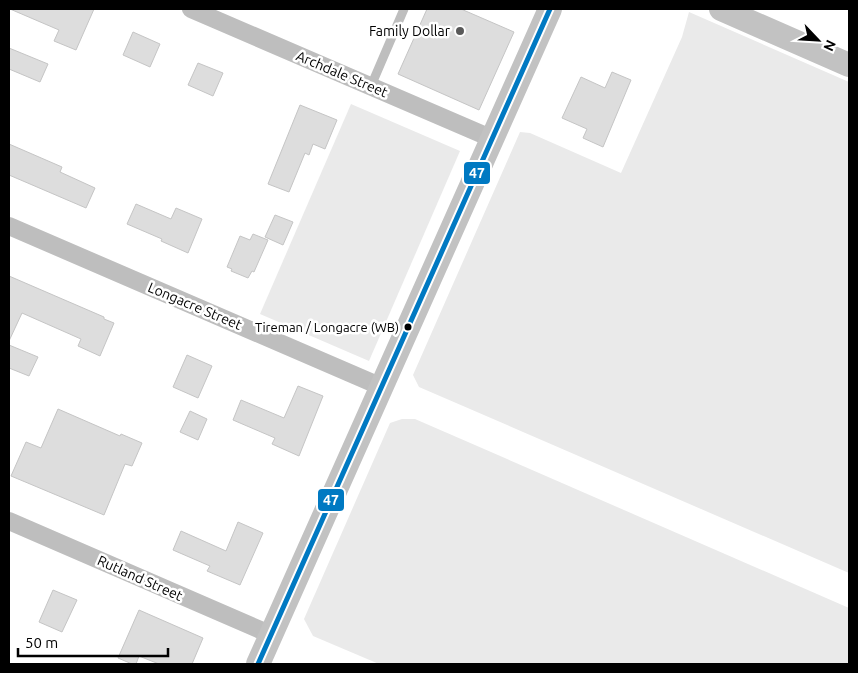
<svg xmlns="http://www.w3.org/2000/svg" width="858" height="673" viewBox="0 0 858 673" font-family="Ubuntu,sans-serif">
<rect width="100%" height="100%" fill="#fff"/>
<g fill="#eaeaea">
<path d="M689 12 849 82V573L419 387 413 375 520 132 530 133 621 173 682 37Z"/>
<path d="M351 104 460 151 369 361 260 314Z"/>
<path d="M402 419H415L849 608V664H379L313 636 304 619 390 423Z"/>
</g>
<g fill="#ddd" stroke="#c5c5c5">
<path d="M10 9H94L76 50 54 41 59 30Z"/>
<path d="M427 9H461L514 32 479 110 398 74Z"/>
<path d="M133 32 160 44 150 67 123 55Z"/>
<path d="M9 48 48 64 40 82 9 69Z"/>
<path d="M198 63 223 73 213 96 188 85Z"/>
<path d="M612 72 631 80 603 147 583 138 587 129 562 118 581 77 605 88Z"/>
<path d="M300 105 337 120 325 149 313 144 309 155 305 153 289 192 268 184Z"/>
<path d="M9 144 62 167 60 172 95 188 86 208 9 175Z"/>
<path d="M136 204 171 219 176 208 202 219 188 253 161 241 162 239 127 224Z"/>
<path d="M275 215 293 222 283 245 265 237Z"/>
<path d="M253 234 268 240 254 272 252 271 248 278 231 271 232 269 227 267 240 236 250 240Z"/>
<path d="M9 276 104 317V319L114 323 100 356 78 346 81 339 22 313 9 341Z"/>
<path d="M9 345 38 357 29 376 9 368Z"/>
<path d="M187 355 212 366 198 398 173 387Z"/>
<path d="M298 386 323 396 299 456 272 444 275 438 233 420 241 400 284 418Z"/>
<path d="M58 409 120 436 121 434 142 443 132 466 125 464 104 515 11 476 26 442 41 448Z"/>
<path d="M190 411 207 419 198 440 180 432Z"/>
<path d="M238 522 263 533 240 585 207 571 210 566 173 550 181 531 226 551Z"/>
<path d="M53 590 77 600 62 632 39 622Z"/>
<path d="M139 610 203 638 192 664H159L139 656 136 664H132L118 658Z"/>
</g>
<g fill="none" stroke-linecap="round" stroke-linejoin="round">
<path stroke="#bebebe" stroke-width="9" d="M371 86 404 9"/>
<g stroke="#bebebe" stroke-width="18">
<path d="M191 9 493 139"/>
<path d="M9 226 382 387"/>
<path d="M9 521 272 635"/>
</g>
<g stroke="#c2c2c2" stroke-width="24">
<path d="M721 9 849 65"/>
<path d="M258 664 550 9"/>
</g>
<g stroke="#fff" stroke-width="9">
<path id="bus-1" d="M258 664 550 9"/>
</g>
<use href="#bus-1" stroke="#0079c2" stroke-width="5"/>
</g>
<circle fill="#595959" stroke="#fff" stroke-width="2" cx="460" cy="31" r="5"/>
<circle fill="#000" stroke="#fff" stroke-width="2" cx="408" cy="327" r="4.5"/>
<g text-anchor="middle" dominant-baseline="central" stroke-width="5" stroke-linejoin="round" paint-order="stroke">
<g font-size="13" fill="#000" stroke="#fff" text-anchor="end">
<text x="399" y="327">Tireman / Longacre (WB)</text>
</g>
<g font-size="14" fill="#000" stroke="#fff" text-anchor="end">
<text x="450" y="31">Family Dollar</text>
</g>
<g font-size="14" fill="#000" stroke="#fff">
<text transform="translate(342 74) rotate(23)">Archdale Street</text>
<text transform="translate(195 306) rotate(23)">Longacre Street</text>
<text transform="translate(140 578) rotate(24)">Rutland Street</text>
</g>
</g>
<g stroke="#fff" stroke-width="2">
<rect x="463" y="161" width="28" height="24" rx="5" fill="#0079c2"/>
<rect x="317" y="488" width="28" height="24" rx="5" fill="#0079c2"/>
</g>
<g font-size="14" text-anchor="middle" font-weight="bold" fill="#fff">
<text x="477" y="178">47</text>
<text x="331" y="505">47</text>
</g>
<rect width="858" height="673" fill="none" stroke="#000000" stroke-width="20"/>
<g transform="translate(818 40) rotate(115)" stroke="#ffffff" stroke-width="4" paint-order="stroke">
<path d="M0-4L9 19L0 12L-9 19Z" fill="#000000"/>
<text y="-8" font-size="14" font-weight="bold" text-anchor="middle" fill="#000000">N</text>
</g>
<path d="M18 648v8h150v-8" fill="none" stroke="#000000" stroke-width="2.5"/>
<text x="25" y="648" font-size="15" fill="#000000" stroke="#ffffff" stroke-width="4" paint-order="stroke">50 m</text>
</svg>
